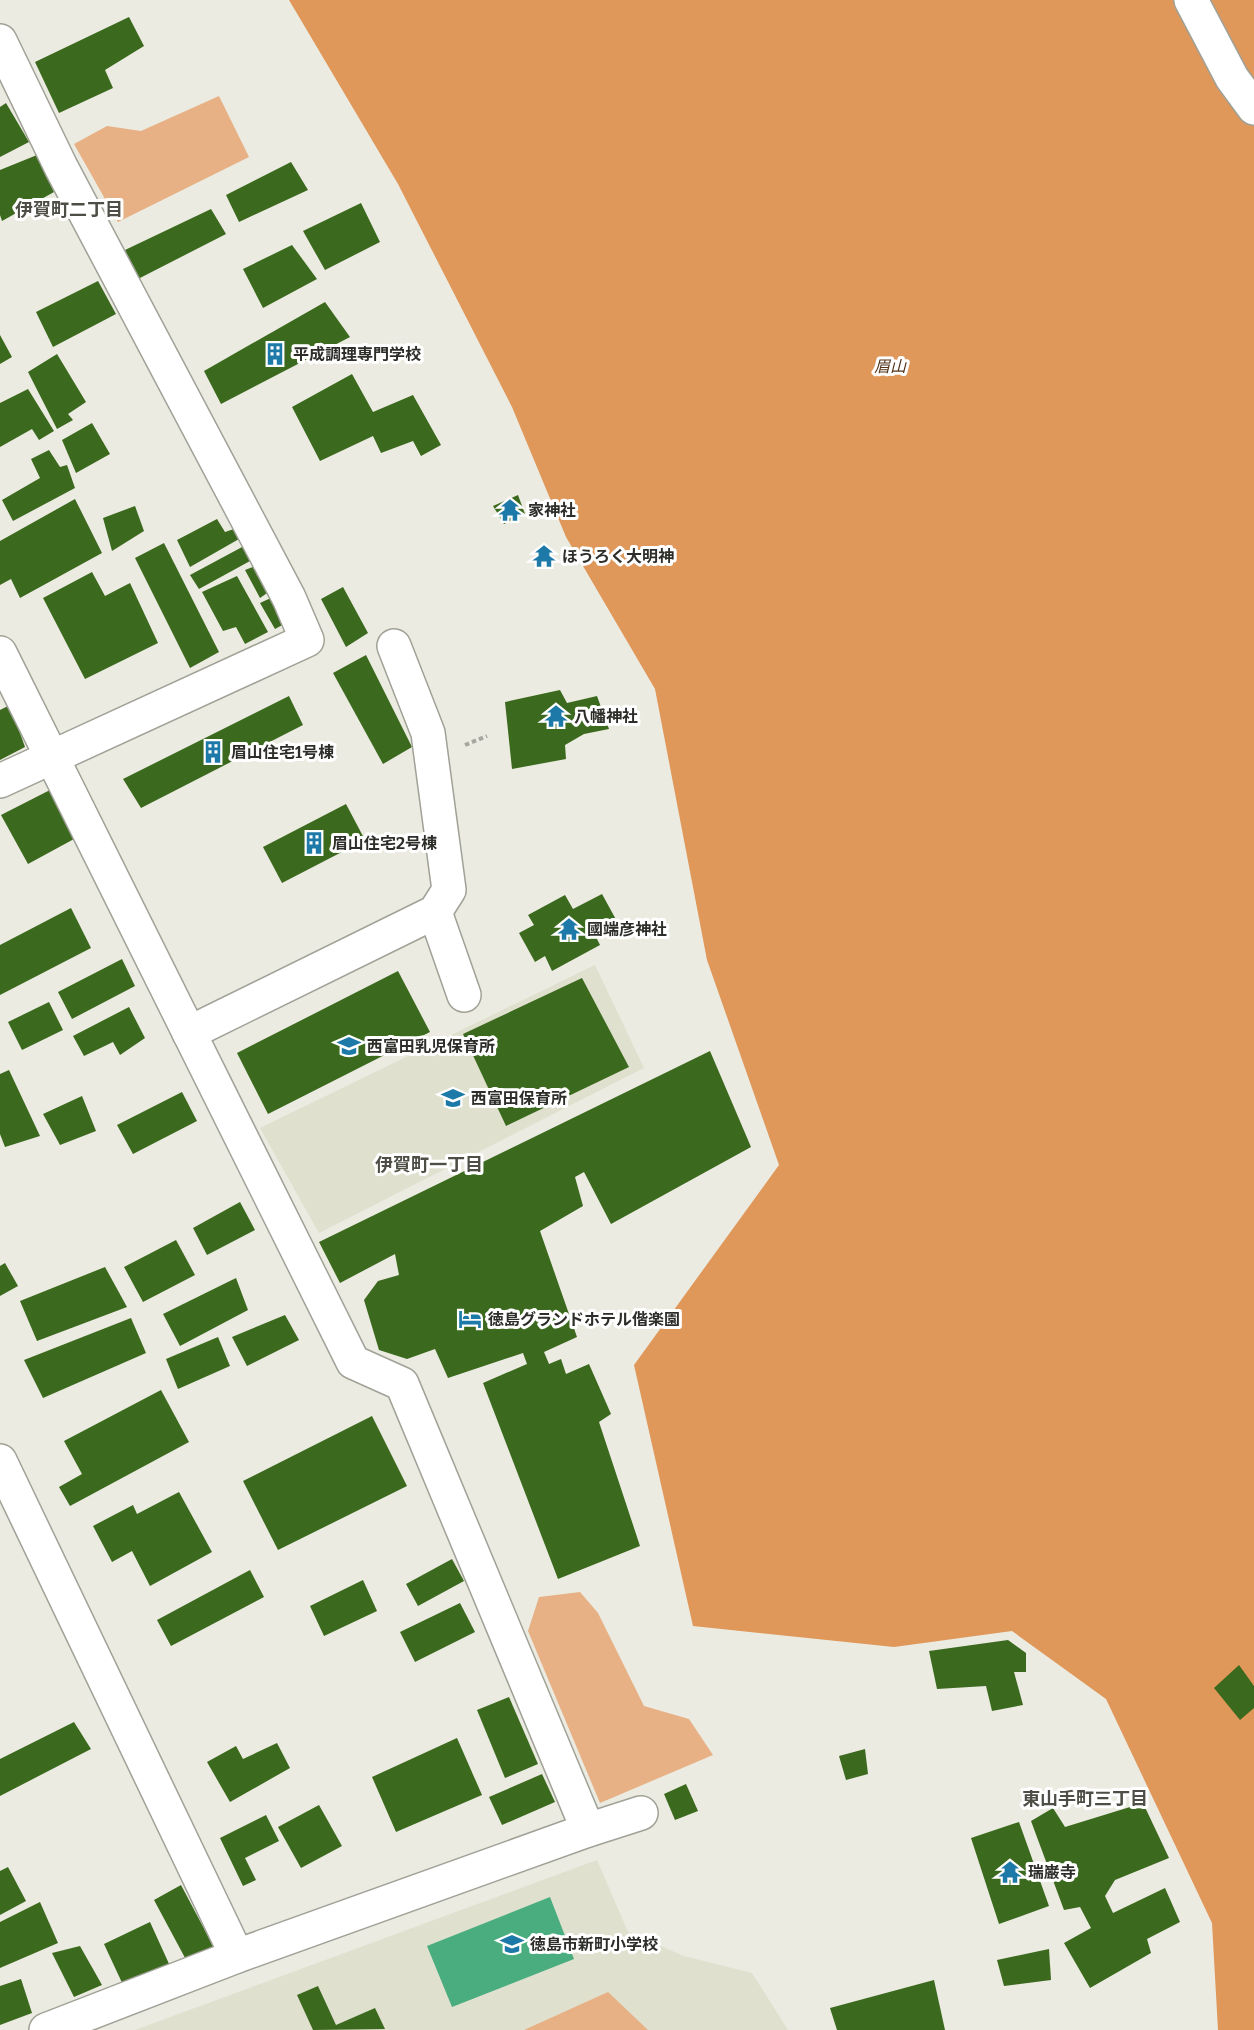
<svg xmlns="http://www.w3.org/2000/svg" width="1254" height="2030" viewBox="0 0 1254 2030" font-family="Bitter,'Noto Sans JP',serif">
<rect width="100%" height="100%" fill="#ebebe1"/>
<g fill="#dfe0ce">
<path d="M595 965 644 1068 319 1233 260 1128Z"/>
<path d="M597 1860 628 1932 684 1956 752 1973 788 2030H135Z"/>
</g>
<g fill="#e7b185">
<path d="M219 96 249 157 118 222 74 144 107 126 141 131Z"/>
<path d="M580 1592 598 1613 644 1706 689 1719 713 1755 600 1803 528 1631 539 1597Z"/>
<path d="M608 1992 648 2030H524Z"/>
</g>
<path fill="#e0975a" d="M289 0H1254V2030H1218L1212 1923 1106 1699 1012 1631 894 1647 693 1626 634 1365 779 1165 707 960 655 689 566 537 512 407 398 184Z"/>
<path fill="#49ad7f" d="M550 1897 574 1959 452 2007 427 1946Z"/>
<g fill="#3b691d">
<path d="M129 17 144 46 105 70 113 88 59 113 35 62Z"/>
<path d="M6 103 29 142 0 157V107Z"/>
<path d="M37 155 54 192 2 221 0 215V170Z"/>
<path d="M291 162 308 190 239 222 226 195Z"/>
<path d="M361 203 380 242 325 270 303 231Z"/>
<path d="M211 209 226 234 138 279 125 250Z"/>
<path d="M292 245 317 279 263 308 243 269Z"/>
<path d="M98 281 116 314 53 347 36 312Z"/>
<path d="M325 302 350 337 221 404 204 371Z"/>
<path d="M0 335 12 357 0 364Z"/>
<path d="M57 354 86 402 68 414 73 420 57 429 28 372Z"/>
<path d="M352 374 373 412 413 395 441 445 421 456 413 441 381 453 373 436 320 461 292 407Z"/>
<path d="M28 389 54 431 39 440 32 429 0 447V403Z"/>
<path d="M92 423 110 454 76 473 62 440Z"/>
<path d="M49 450 60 467 67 465 75 488 13 521 2 500 40 478 31 459Z"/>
<path d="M518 495 525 514 504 524 493 506Z"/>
<path d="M75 499 102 553 20 598 11 579 0 585V541Z"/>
<path d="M135 506 144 531 112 551 103 518Z"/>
<path d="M217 519 225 532 234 529 239 539 190 567 177 540Z"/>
<path d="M164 543 219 652 190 668 135 558Z"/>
<path d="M244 546 250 561 199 589 190 575Z"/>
<path d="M258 565 270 591 260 598 245 570Z"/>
<path d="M92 572 105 596 130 583 158 643 85 679 43 598Z"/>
<path d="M237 576 268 632 245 644 236 627 223 631 202 592Z"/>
<path d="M343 587 368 633 346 647 321 599Z"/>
<path d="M273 597 288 622 275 629 260 603Z"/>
<path d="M366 655 412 747 383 764 333 673Z"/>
<path d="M560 690 567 703 597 696 609 729 584 734 565 745 566 759 512 769 505 702Z"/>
<path d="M289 696 303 725 141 808 123 779Z"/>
<path d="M10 705 25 747 0 760V710Z"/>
<path d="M50 790 74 839 28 864 1 815Z"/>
<path d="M346 804 365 840 282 883 263 847Z"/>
<path d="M602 894 619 925 596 937 600 945 552 971 545 956 535 962 519 933 534 925 528 915 565 895 573 909Z"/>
<path d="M71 908 91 948 0 995V945Z"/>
<path d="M122 959 135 986 72 1019 58 992Z"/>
<path d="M398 971 430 1032 268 1114 237 1053Z"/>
<path d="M582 978 629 1067 506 1126 463 1034Z"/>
<path d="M49 1002 63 1030 22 1050 8 1022Z"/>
<path d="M129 1007 145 1038 120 1055 113 1042 84 1056 73 1036Z"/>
<path d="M710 1051 751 1147 611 1224 584 1172 575 1177 583 1206 540 1231 577 1337 544 1352 549 1364 561 1359 566 1374 589 1364 611 1414 599 1422 640 1546 558 1579 483 1383 527 1364 523 1353 448 1378 435 1349 407 1359 379 1350 364 1300 378 1281 399 1275 395 1254 340 1283 319 1242Z"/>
<path d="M9 1070 40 1136 5 1147 0 1134V1074Z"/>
<path d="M182 1092 197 1121 133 1154 117 1125Z"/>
<path d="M82 1096 96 1131 60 1145 43 1114Z"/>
<path d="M240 1202 255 1230 207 1255 193 1228Z"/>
<path d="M176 1240 195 1275 143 1302 124 1267Z"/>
<path d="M5 1263 18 1286 0 1296V1266Z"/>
<path d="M105 1267 127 1307 37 1341 20 1301Z"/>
<path d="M236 1278 248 1310 180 1346 163 1314Z"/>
<path d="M285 1315 299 1340 247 1366 232 1337Z"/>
<path d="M131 1318 146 1353 43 1398 24 1360Z"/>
<path d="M218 1337 230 1366 178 1389 166 1359Z"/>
<path d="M161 1390 189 1442 70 1506 59 1487 82 1474 64 1441Z"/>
<path d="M372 1416 407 1486 278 1550 243 1481Z"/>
<path d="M179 1492 212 1552 150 1586 132 1551 112 1562 93 1526 133 1505 137 1514Z"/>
<path d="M452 1559 464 1581 418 1606 406 1584Z"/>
<path d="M250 1570 264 1597 171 1646 157 1620Z"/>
<path d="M363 1580 377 1611 324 1636 310 1606Z"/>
<path d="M460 1603 475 1632 415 1662 400 1632Z"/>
<path d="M1008 1640 1026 1653V1672H1014L1023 1705 992 1711 986 1686 937 1689 929 1651Z"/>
<path d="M1239 1665 1254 1686V1708L1240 1720 1214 1688Z"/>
<path d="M509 1697 538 1764 505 1778 477 1710Z"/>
<path d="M74 1722 91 1749 0 1796V1759Z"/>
<path d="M457 1738 482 1795 396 1832 372 1777Z"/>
<path d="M277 1743 290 1768 230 1802 207 1762 236 1746 243 1759Z"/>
<path d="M865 1749 868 1774 846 1780 839 1756Z"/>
<path d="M542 1774 555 1802 502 1825 489 1797Z"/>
<path d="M686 1784 698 1811 675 1820 664 1794Z"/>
<path d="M1143 1803 1169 1858 1115 1880 1105 1896 1113 1913 1165 1888 1180 1922 1147 1939 1151 1953 1090 1988 1064 1943 1091 1928 1080 1907 1064 1910 1031 1821 1053 1808 1065 1827Z"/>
<path d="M319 1805 342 1846 301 1868 278 1827Z"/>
<path d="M266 1815 279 1841 245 1858 256 1880 243 1886 220 1838Z"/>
<path d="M1019 1822 1049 1906 999 1924 971 1838Z"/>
<path d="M8 1867 26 1901 0 1915V1871Z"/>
<path d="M181 1885 218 1955 191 1969 154 1900Z"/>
<path d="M40 1902 58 1943 0 1968V1922Z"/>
<path d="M150 1922 170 1966 124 1987 104 1944Z"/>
<path d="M80 1946 102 1985 74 1997 52 1953Z"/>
<path d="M1049 1949 1051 1980 1004 1986 997 1960Z"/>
<path d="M21 1979 32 2013 0 2025V1986Z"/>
<path d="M934 1980 945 2030H837L830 2008Z"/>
<path d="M318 1986 336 2025 375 2008 385 2029 313 2030 297 1995Z"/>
</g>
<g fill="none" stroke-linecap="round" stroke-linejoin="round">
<g stroke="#a0a197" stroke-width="36">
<g id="minor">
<path d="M1191 0 1232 78 1254 108"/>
<path d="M0 41 61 167 289 598 307 640 0 781"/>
<path d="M0 653 353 1362 402 1384 588 1830"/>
<path d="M435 912 464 995"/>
<path d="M189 1033 435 912 449 890 428 733 394 646"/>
<path d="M0 1461 237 1956"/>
<path d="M46 2030 237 1956 588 1830 641 1813"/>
</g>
</g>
<path stroke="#a7a7a0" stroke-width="4" stroke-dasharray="4.5 3" stroke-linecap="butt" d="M465 745 487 736"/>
<use href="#minor" stroke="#fff" stroke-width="33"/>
</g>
<defs>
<g id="building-bare" transform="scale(1.8)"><path d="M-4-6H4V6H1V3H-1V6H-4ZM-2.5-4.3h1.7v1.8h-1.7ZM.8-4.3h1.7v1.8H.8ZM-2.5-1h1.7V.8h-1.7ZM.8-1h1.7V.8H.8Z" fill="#1d79a7" stroke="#fff" stroke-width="2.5" paint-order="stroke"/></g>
<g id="temple-bare" transform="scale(1.8)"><path d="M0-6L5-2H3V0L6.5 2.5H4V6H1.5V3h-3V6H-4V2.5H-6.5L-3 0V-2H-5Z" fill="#1d79a7" stroke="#fff" stroke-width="2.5" paint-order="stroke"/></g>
<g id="school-bare" transform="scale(1.8)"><path d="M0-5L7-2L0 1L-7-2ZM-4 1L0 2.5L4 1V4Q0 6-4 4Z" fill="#1d79a7" stroke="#fff" stroke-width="2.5" paint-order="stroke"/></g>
<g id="hotel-bare" transform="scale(1.8)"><path d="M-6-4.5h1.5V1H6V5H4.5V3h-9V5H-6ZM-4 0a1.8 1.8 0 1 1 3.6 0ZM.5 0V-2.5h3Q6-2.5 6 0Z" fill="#1d79a7" stroke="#fff" stroke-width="2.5" paint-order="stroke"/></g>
</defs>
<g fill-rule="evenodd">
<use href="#building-bare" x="275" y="354"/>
<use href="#temple-bare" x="510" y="510"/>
<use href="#temple-bare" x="544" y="556"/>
<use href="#temple-bare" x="556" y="716"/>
<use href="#building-bare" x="213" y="752"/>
<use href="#building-bare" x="314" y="843"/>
<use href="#temple-bare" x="569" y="929"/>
<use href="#school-bare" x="349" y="1046"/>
<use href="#school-bare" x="453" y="1098"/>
<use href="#hotel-bare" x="470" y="1319"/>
<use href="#temple-bare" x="1010" y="1872"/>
<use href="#school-bare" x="512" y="1944"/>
</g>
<g text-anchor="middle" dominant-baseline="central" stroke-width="6" stroke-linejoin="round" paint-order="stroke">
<g font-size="16" font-weight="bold" fill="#2d2d2a" stroke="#fff" text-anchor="start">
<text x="293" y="354">平成調理専門学校</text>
<text x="528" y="510">家神社</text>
<text x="562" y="556">ほうろく大明神</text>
<text x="574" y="716">八幡神社</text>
<text x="231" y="752">眉山住宅1号棟</text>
<text x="332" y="843">眉山住宅2号棟</text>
<text x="587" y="929">國端彦神社</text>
<text x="367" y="1046">西富田乳児保育所</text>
<text x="471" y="1098">西富田保育所</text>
<text x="488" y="1319">徳島グランドホテル偕楽園</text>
<text x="1028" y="1872">瑞巌寺</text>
<text x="530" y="1944">徳島市新町小学校</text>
</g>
<g font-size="16" font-style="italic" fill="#54351b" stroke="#fff">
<text x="890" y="366">眉山</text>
</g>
<g font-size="18" font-weight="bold" fill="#4e4e46" stroke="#fff">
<text x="69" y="210">伊賀町二丁目</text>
<text x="429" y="1165">伊賀町一丁目</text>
<text x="1085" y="1799">東山手町三丁目</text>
</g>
</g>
</svg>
